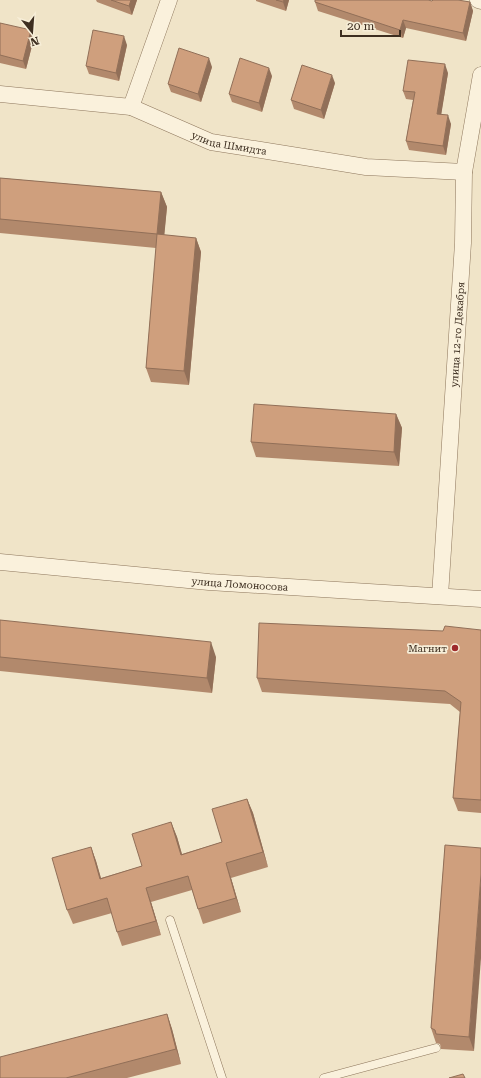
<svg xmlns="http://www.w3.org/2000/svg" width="481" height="1078" viewBox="0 0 481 1078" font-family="'Roboto Serif',serif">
<rect width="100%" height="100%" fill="#f0e4c8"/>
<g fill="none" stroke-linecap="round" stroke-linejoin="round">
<g stroke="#8d765c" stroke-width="9">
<g id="lane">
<path d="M170 920 222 1078"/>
<path d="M324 1078 436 1048"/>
</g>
</g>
<g stroke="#8d765c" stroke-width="17">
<g id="street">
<path d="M478 0 481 1"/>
<path id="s1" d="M0 94 131 107 211 142 366 167 464 172"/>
<path d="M131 107 169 0"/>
<path id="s2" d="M0 562 209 582 481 599"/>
<path id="s3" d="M440 596 463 243 464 172 481 75"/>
</g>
</g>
<use href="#lane" stroke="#faf1dc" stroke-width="8"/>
<use href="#street" stroke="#faf1dc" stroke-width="16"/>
</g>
<g fill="#b2896c">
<path d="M96 0H137L132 15 97 2Z"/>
<path d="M256 0H289L286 11 256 1Z"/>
<path d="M432 1 470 2 473 11 466 41 406 28 403 38 318 11 315 2Z"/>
<path d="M0 23 34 38 26 69 0 63Z"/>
<path d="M127 45 119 81 89 74 86 66Z"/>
<path d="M212 67 201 102 171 92 168 84Z"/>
<path d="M448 73 441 114 451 124 446 155 409 150 406 141 413 100 406 99 403 91Z"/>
<path d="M272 76 262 112 232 102 229 94Z"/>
<path d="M335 83 324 119 294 109 291 100Z"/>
<path d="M0 178 161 192 167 207 164 235 196 238 201 252 189 385 151 382 146 368 156 248 0 233Z"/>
<path d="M396 414 402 428 399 466 256 457 251 442Z"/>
<path d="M0 620 216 657 212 693 0 671Z"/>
<path d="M481 630V813L458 811 453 798 460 712 450 704 262 692 257 678 443 631Z"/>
<path d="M247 799 253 813 268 867 231 878 241 912 203 924 198 909 192 890 151 902 161 935 122 946 117 932 112 913 73 924 67 910 91 847 96 861 101 878 142 866 171 822 177 837 182 854 222 842Z"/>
<path d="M445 845 474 1051 441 1049 440 1044 436 1043 431 1028Z"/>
<path d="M167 1014 172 1029 181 1064 127 1078H0Z"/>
</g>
<g fill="#916f58">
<path d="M131 0H137L132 15 129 6Z"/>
<path d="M284 0H289L286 11 283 2Z"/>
<path d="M470 2 473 11 466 41 463 33Z"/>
<path d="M403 20 406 28 403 38 400 30Z"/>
<path d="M31 30 34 38 26 69 23 61Z"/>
<path d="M124 36 127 45 119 81 116 73Z"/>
<path d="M209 58 212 67 201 102 198 94Z"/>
<path d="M445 64 448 73 440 122 437 114Z"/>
<path d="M269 68 272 76 262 112 259 103Z"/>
<path d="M332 75 335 83 324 119 321 110Z"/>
<path d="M448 115 451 124 446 155 443 146Z"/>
<path d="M161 192 167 207 163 249 157 234Z"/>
<path d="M196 238 201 252 189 385 184 371Z"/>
<path d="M396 414 402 428 399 466 394 452Z"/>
<path d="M211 642 216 657 212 693 207 678Z"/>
<path d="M247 799 253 813 268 867 263 852Z"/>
<path d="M171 822 177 837 186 869 181 855Z"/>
<path d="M91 847 96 861 105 893 100 879Z"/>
<path d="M226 863 231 878 241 912 236 898Z"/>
<path d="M481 874V958L474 1051 469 1037Z"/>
<path d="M146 888 151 902 161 935 156 921Z"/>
<path d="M167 1014 172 1029 181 1064 176 1049Z"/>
</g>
<g fill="#cf9f7d" stroke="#916f58">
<path d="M111 0H131L129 6Z"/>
<path d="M276 0H284L283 2Z"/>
<path d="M315 0H428L432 1 433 0H458L470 2 463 33 403 20 400 30 315 2Z"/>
<path d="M0 23 31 30 23 61 0 55Z"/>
<path d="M93 30 124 36 116 73 86 66Z"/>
<path d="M179 48 209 58 198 94 168 84Z"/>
<path d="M240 58 269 68 259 103 229 94Z"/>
<path d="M408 60 445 64 437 114 448 115 443 146 406 141 415 92 403 91Z"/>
<path d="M302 65 332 75 321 110 291 100Z"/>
<path d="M0 178 161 192 157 234 0 219Z"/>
<path d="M157 234 196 238 184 371 146 368Z"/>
<path d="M254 404 396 414 394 452 251 442Z"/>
<path d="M0 620 211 642 207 678 0 657Z"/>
<path d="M259 623 443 631 445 626 481 630V800L453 798 461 702 445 691 257 678Z"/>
<path d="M247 799 263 852 226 863 236 898 198 909 188 876 146 888 156 921 117 932 107 898 67 910 52 858 91 847 100 879 142 866 132 834 171 822 181 855 222 842 212 809Z"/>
<path d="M445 845 481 848V874L469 1037 436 1034 435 1030 431 1028Z"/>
<path d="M167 1014 176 1049 66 1078H0V1057Z"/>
<path d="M463 1074 465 1078H449Z"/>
</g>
<circle fill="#9e2a2b" stroke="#f7eed8" stroke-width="1.5" cx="455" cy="648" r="4"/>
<g text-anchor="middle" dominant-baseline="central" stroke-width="3.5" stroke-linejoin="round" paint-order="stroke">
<g font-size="10" fill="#3d2e20" stroke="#f7eed8">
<text stroke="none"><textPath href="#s1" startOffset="237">улица Шмидта</textPath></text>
<text stroke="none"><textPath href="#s3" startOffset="262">улица 12-го Декабря</textPath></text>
<text stroke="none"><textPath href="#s2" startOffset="241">улица Ломоносова</textPath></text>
</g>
<g font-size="10" fill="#3d2e20" stroke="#f7eed8" text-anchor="end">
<text x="447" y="648">Магнит</text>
</g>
</g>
<g transform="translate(32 32) rotate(163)" stroke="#f7eed8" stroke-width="3" paint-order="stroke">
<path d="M0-3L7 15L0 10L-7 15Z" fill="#3d2e20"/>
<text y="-6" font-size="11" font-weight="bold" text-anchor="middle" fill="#3d2e20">N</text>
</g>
<path d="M341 30v6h59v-6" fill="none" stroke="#3d2e20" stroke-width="2"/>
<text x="347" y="30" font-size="12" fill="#3d2e20" stroke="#f7eed8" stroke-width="3" paint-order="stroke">20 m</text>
</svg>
